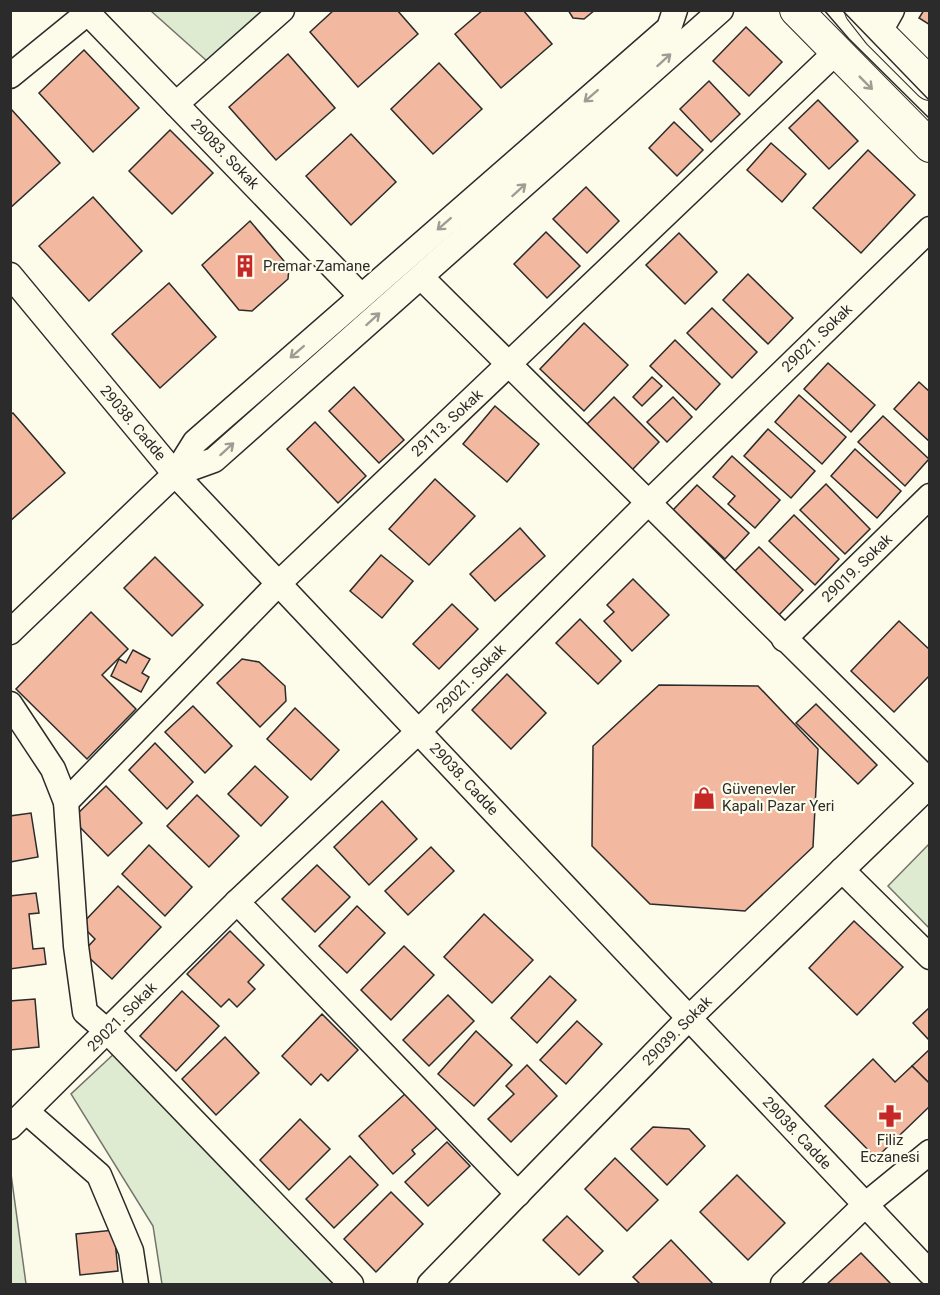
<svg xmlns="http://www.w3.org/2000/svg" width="940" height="1295" viewBox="0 0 940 1295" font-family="Roboto,sans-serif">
<rect width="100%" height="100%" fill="#fdfbea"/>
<g fill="#deebd1" stroke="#74746e" stroke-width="1.5">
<path d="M151 11H263L207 61Z"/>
<path d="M929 844V928L888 886Z"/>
<path d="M117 1051 334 1284H162L153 1226 71 1094Z"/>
<path d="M10 1174H11L26 1284H11Z"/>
</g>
<g fill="#f2b8a0" stroke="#2b2b2b" stroke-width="1.5">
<path d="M334 10H397L418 34 358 87 310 32Z"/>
<path d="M483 10H523L552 44 501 88 455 34Z"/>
<path d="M568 10H595L584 19 573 18Z"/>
<path d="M924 10H930V25L919 18Z"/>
<path d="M746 27 782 62 749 96 713 61Z"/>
<path d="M84 50 139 108 93 152 39 93Z"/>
<path d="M288 54 335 108 276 160 229 107Z"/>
<path d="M439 63 482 109 433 154 391 109Z"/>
<path d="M709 81 740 114 711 142 680 109Z"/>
<path d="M818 100 858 141 829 169 789 128Z"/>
<path d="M11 109 60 163 10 208V110Z"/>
<path d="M674 122 703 150 677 176 649 148Z"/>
<path d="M170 130 213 173 172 214 129 171Z"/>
<path d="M351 134 396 182 351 225 306 176Z"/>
<path d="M771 143 806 174 782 202 747 170Z"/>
<path d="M868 150 915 195 861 253 813 208Z"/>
<path d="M586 187 619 221 587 253 553 219Z"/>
<path d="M93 197 142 251 89 301 39 246Z"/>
<path d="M250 221 289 267 288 279 252 311 239 310 202 265Z"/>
<path d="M546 232 580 266 547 298 514 264Z"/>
<path d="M679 233 717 272 685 304 646 265Z"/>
<path d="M748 274 793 318 768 344 723 300Z"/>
<path d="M169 283 216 337 160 388 112 334Z"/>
<path d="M712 308 757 352 732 378 687 333Z"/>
<path d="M584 323 628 365 584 411 540 369Z"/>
<path d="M675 340 720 384 696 410 650 366Z"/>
<path d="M828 363 875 405 851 432 804 389Z"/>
<path d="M652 377 662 386 642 406 633 397Z"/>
<path d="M919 382 930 392V442L894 409Z"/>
<path d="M354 387 404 440 379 463 329 411Z"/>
<path d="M799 395 846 437 822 464 775 422Z"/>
<path d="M614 397 659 442 631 471 585 426Z"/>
<path d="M673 397 692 417 667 442 647 422Z"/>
<path d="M495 406 539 444 507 482 463 444Z"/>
<path d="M13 413 65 473 10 521V415Z"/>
<path d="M883 416 929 459 905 486 858 442Z"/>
<path d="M315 422 366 476 338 503 287 449Z"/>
<path d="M768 429 815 471 791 498 744 456Z"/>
<path d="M855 449 901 491 877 518 831 476Z"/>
<path d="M732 456 780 500 755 528 728 504 735 496 713 477Z"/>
<path d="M435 479 475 516 429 565 389 529Z"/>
<path d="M826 484 870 529 845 554 800 510Z"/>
<path d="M697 485 749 533 725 559 673 510Z"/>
<path d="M794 515 839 559 815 585 769 541Z"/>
<path d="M520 528 545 556 495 601 470 574Z"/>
<path d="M759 547 803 590 779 615 735 571Z"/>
<path d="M381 555 413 581 382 618 350 591Z"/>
<path d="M155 557 203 605 172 636 124 588Z"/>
<path d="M633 579 669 615 632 651 604 621 614 612 607 605Z"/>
<path d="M452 604 478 629 439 669 413 644Z"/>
<path d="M91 612 128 649 102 675 136 709 87 759 16 689Z"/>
<path d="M580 619 621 661 598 684 556 643Z"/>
<path d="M899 621 930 650V675L894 712 851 671Z"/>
<path d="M133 650 150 659 142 673 149 677 141 692 111 676 119 659 126 663Z"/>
<path d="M242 659 259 662 285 686 286 701 260 727 217 683Z"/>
<path d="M507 674 546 713 511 749 472 710Z"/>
<path d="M659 685 758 686 818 749 813 847 745 911 650 904 592 846 593 746Z"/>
<path d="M816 704 877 765 858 784 796 723Z"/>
<path d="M193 706 232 746 205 773 165 732Z"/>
<path d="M295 708 339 750 311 780 267 739Z"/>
<path d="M155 743 193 782 167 809 129 770Z"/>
<path d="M255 766 288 797 261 826 228 794Z"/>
<path d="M106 786 142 823 108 856 72 819Z"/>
<path d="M197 795 239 836 209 867 167 826Z"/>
<path d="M382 801 417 839 369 885 334 847Z"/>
<path d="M31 813 38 857 10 862V816Z"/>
<path d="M149 845 192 887 165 916 122 874Z"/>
<path d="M431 847 454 871 408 915 385 891Z"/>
<path d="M317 865 350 897 315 932 282 899Z"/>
<path d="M118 886 161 927 112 979 83 952 95 939 81 925Z"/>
<path d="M36 893 39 913 29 914 33 949 44 948 46 964 10 969V896Z"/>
<path d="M357 906 385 933 347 973 319 946Z"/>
<path d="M484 914 533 960 492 1003 444 957Z"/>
<path d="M854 921 903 967 857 1015 809 968Z"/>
<path d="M230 931 264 965 248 982 255 989 237 1007 229 999 221 1007 187 974Z"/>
<path d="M404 946 434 975 391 1020 361 990Z"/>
<path d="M550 976 576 1000 537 1043 511 1018Z"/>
<path d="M182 991 219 1026 176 1071 140 1036Z"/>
<path d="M448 995 474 1021 429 1066 403 1040Z"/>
<path d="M35 999 39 1047 10 1050V1001Z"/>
<path d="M930 1007V1041L913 1023Z"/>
<path d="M322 1014 358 1050 328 1081 321 1074 311 1085 282 1056Z"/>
<path d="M577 1021 602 1044 566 1084 540 1060Z"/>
<path d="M476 1031 512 1065 474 1106 438 1074Z"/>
<path d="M225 1037 259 1073 216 1115 182 1079Z"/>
<path d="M930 1049V1084L912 1066Z"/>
<path d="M873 1059 895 1082 912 1066 930 1084V1106L876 1158 825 1106Z"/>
<path d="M527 1065 557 1096 511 1142 488 1119 514 1094 506 1086Z"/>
<path d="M406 1093 437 1128 412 1150 415 1154 393 1174 359 1136Z"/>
<path d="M300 1119 330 1149 289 1190 260 1160Z"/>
<path d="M653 1127 689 1129 705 1146 667 1185 631 1149Z"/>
<path d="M447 1142 470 1166 428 1206 405 1182Z"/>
<path d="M350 1156 378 1185 334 1228 306 1199Z"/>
<path d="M615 1158 658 1200 627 1231 585 1189Z"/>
<path d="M737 1175 785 1223 748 1260 700 1212Z"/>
<path d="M391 1192 423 1224 376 1272 344 1239Z"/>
<path d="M567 1216 603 1251 579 1275 543 1240Z"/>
<path d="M114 1230 118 1271 80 1275 76 1234Z"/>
<path d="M671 1240 713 1284H640L633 1277Z"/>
<path d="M861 1253 891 1284H827Z"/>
</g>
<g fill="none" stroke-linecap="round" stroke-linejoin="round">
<g stroke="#2b2b2b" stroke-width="27">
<g id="minor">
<path d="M88 13 361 296"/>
<path d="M879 33 892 10"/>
<path d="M10 76 91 10"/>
<path d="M176 104 282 10"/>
<path d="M10 275 175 474 930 1273"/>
<path d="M421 277 930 782"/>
<path d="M175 474 214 460 721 10"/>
<path d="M10 632 175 474 195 442 669 28 675 10"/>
<path d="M784 639 930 496"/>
<path d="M10 704 53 769 66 802 76 946 85 1012 108 1032 351 1284"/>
<path d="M66 802 279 583 836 52"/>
<path d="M842 870 930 957"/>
<path d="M237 902 518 1194"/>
<path d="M27 1112 99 1175 131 1251 136 1284"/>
<path d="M10 1127 237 902 419 731 647 504 930 229"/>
<path d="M430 1284 689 1018 930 785"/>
<path d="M783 1284 865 1205 930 1152"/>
</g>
</g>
<g stroke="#2b2b2b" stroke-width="34">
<g id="major">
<path d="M796 10 930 146"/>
<path d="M861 10 879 33 930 84"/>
</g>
</g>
<use href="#minor" stroke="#fdfbea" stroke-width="24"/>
<use href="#major" stroke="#fdfbea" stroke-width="32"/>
<g stroke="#2b2b2b" stroke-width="1.5">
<path d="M824 10 849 39 930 119"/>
<path d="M842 10 930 101"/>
</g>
</g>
<defs><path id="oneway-shaft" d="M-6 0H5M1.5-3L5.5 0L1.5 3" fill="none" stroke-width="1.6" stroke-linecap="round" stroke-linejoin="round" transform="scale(1.5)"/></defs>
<g stroke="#9e9d94">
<use href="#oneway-shaft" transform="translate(664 60) rotate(-42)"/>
<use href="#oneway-shaft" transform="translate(866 83) rotate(45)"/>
<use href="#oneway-shaft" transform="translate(591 96) rotate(139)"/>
<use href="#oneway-shaft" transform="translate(519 190) rotate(-42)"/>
<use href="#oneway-shaft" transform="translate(444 224) rotate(139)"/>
<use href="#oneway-shaft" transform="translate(373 319) rotate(-42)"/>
<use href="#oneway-shaft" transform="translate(297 352) rotate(139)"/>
<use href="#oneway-shaft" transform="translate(227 449) rotate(-42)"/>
</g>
<defs>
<g id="building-bare" transform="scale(1.8)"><path d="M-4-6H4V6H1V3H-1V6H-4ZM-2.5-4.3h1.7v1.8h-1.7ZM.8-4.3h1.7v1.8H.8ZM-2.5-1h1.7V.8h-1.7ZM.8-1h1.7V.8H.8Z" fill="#c62828" stroke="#fdfbea" stroke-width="2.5" paint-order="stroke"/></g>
<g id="shop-bare" transform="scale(1.8)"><path d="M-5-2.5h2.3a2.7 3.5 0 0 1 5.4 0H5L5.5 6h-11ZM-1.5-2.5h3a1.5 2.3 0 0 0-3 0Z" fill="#c62828" stroke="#fdfbea" stroke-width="2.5" paint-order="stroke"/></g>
<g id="pharmacy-bare" transform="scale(1.8)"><path d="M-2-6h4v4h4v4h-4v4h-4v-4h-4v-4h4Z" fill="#c62828" stroke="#fdfbea" stroke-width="2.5" paint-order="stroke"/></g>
</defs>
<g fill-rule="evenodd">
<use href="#building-bare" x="245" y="266"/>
<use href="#shop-bare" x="704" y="798"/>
<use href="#pharmacy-bare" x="890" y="1116"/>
</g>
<g text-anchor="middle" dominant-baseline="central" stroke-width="4.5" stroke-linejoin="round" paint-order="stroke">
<g font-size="15" fill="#2b2b2b" stroke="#fdfbea">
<text transform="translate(225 154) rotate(46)">29083. Sokak</text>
<text transform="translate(817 338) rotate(-44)">29021. Sokak</text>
<text transform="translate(133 423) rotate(50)">29038. Cadde</text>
<text transform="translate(447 423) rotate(-43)">29113. Sokak</text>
<text transform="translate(857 568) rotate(-44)">29019. Sokak</text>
<text transform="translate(471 679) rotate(-45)">29021. Sokak</text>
<text transform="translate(464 779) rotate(47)">29038. Cadde</text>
<text transform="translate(122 1017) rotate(-45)">29021. Sokak</text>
<text transform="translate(677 1031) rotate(-45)">29039. Sokak</text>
<text transform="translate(797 1133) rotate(47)">29038. Cadde</text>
</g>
<g font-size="15" fill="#2b2b2b" stroke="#fdfbea" text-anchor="start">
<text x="263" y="266">Premar Zamane</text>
<text x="722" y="789">Güvenevler<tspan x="722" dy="17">Kapalı Pazar Yeri</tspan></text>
<text x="890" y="1140" text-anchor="middle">Filiz<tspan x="890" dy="17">Eczanesi</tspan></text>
</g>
</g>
<rect width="940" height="1295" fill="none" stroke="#2b2b2b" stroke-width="24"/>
</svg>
